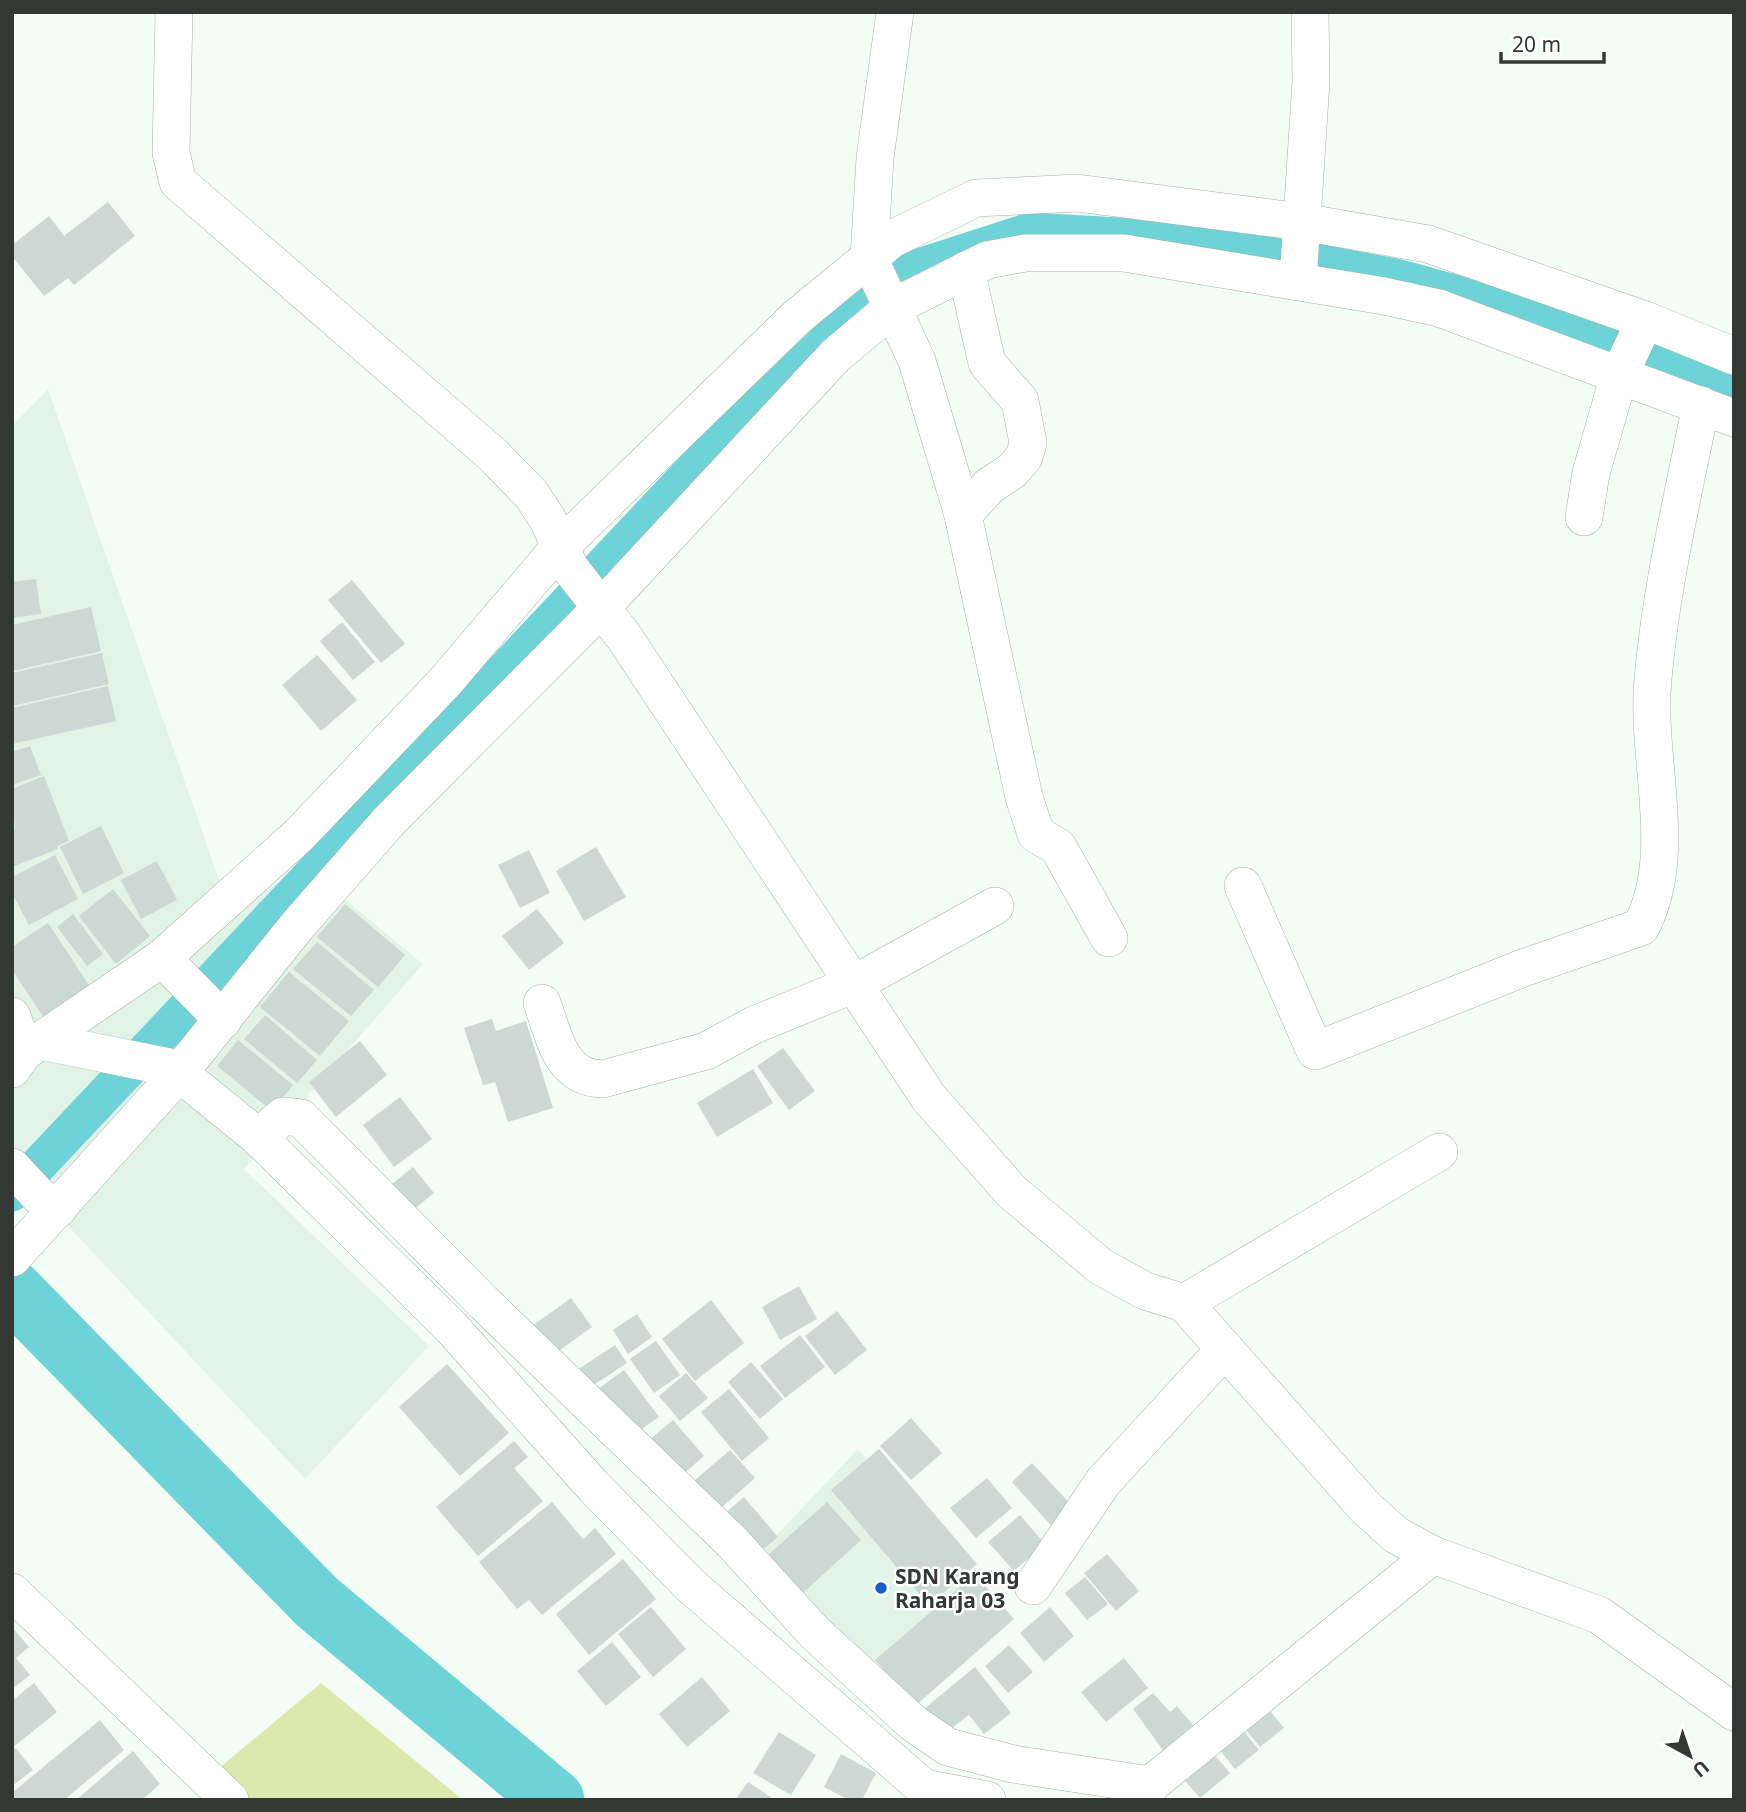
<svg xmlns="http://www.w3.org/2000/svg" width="1746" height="1812" viewBox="0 0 1746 1812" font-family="'Noto Sans',sans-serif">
<rect width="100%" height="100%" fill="#f3fdf6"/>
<g fill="#e2f4e8">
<path d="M48 389 232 917 302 864 423 964 244 1169 429 1346 305 1479 12 1166V426Z"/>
<path d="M858 1449 1006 1614 904 1707 750 1563Z"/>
</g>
<path fill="#dde9ac" d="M321 1683 463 1800H244L218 1769Z"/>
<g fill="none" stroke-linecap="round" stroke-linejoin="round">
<path stroke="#6dd3d7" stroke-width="37" d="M12 1193 707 455 897 274 1030 231 1209 241 1400 278 1574 326 1734 386"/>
<path stroke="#6dd3d7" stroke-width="61" d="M12 1290 317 1602 554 1800"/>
</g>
<g fill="#cbd8d4">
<path d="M108 202 135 236 74 285 68 278 44 296 12 256V245L49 216 64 236Z"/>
<path d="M36 579 41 614 12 618V582Z"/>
<path d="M352 580 405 644 381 663 328 600Z"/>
<path d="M91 607 101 651 12 671V625Z"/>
<path d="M342 622 375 662 353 680 320 641Z"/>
<path d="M102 653 109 684 12 706V673Z"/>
<path d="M317 655 357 700 321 731 282 685Z"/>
<path d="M108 686 116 721 12 744V708Z"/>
<path d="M30 746 41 775 12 785V752Z"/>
<path d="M44 776 69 841 57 846 58 849 12 867V830L15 829 12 789Z"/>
<path d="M101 826 124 873 83 894 60 847Z"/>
<path d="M596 847 626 897 584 921 556 871Z"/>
<path d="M529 850 550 893 520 908 498 865Z"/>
<path d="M55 855 78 899 29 925 12 893V877Z"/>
<path d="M157 861 177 900 141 919 121 880Z"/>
<path d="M113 889 150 936 116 964 79 916Z"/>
<path d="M345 904 405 955 378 987 317 937Z"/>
<path d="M537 909 564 943 529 970 502 936Z"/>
<path d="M73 914 103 954 87 966 57 927Z"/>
<path d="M48 923 89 985 43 1016 12 970V947Z"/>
<path d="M317 942 374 990 351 1016 293 969Z"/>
<path d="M289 972 349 1021 320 1056 260 1007Z"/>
<path d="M265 1015 317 1060 297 1083 244 1039Z"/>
<path d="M492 1019 496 1031 526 1021 553 1108 508 1122 495 1082 483 1085 464 1028Z"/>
<path d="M238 1040 293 1085 272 1111 217 1066Z"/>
<path d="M360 1041 387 1075 336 1117 309 1082Z"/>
<path d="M783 1048 815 1091 789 1110 757 1066Z"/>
<path d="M753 1069 773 1103 717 1137 697 1103Z"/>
<path d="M400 1097 432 1139 394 1167 363 1125Z"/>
<path d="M413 1167 434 1193 408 1214 387 1188Z"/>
<path d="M799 1286 817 1319 780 1340 762 1307Z"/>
<path d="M571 1298 592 1327 553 1355 532 1326Z"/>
<path d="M711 1300 744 1343 695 1381 662 1339Z"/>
<path d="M837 1311 867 1350 835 1375 805 1336Z"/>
<path d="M637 1314 652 1337 628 1354 613 1330Z"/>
<path d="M800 1335 825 1367 785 1398 760 1366Z"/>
<path d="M656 1341 680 1375 654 1393 630 1359Z"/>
<path d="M615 1345 627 1363 583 1392 571 1374Z"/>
<path d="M751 1362 783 1399 760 1419 728 1382Z"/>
<path d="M447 1364 509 1433 460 1476 399 1407Z"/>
<path d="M624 1370 659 1417 632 1436 598 1389Z"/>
<path d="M686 1373 708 1398 680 1421 659 1396Z"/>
<path d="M729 1389 769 1438 742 1461 701 1412Z"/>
<path d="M911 1418 942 1453 911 1480 880 1446Z"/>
<path d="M673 1420 704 1456 675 1481 643 1445Z"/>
<path d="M514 1441 528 1457 514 1468 543 1501 478 1556 436 1507Z"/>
<path d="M879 1449 977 1564 929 1605 831 1490Z"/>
<path d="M730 1450 755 1478 712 1516 687 1487Z"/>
<path d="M1032 1463 1077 1511 1056 1531 1012 1482Z"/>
<path d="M987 1478 1012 1508 976 1538 950 1508Z"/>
<path d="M744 1497 778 1537 752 1559 718 1519Z"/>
<path d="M552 1502 583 1539 595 1528 616 1554 542 1615 529 1600 517 1609 479 1562Z"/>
<path d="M827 1502 861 1540 792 1603 757 1565Z"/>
<path d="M1020 1515 1045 1544 1014 1571 988 1542Z"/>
<path d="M1107 1554 1139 1591 1116 1611 1084 1573Z"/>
<path d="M623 1559 656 1599 589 1655 556 1614Z"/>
<path d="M975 1574 1014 1619 915 1706 875 1660Z"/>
<path d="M1085 1577 1108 1604 1087 1620 1065 1593Z"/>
<path d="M651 1607 686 1649 653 1677 618 1634Z"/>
<path d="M1050 1607 1074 1636 1044 1662 1020 1633Z"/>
<path d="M12 1627 29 1647 16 1658 30 1675 12 1689Z"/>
<path d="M612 1642 641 1677 606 1706 577 1671Z"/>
<path d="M1009 1645 1033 1672 1008 1693 985 1666Z"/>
<path d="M1124 1658 1148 1688 1106 1722 1081 1692Z"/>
<path d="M975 1667 1011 1713 984 1734 969 1715 940 1737 914 1717Z"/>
<path d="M702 1677 730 1711 687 1747 659 1714Z"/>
<path d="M34 1683 57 1712 12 1748V1701Z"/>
<path d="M1153 1693 1170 1712 1177 1706 1193 1725 1163 1750 1133 1709Z"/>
<path d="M1260 1699 1284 1728 1260 1747 1236 1718Z"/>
<path d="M100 1720 124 1750 64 1800H12V1793Z"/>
<path d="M1235 1720 1259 1750 1235 1769 1211 1739Z"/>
<path d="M779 1732 816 1755 791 1795 753 1773Z"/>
<path d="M1204 1743 1230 1773 1200 1798 1174 1768Z"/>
<path d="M16 1748 33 1770 12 1786V1751Z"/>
<path d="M133 1751 160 1784 142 1800H76Z"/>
<path d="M841 1754 876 1773 862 1800H849L824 1787Z"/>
<path d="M748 1782 775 1800H735Z"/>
</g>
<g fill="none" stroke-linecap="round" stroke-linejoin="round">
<g stroke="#a5afa8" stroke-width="38">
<g id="minor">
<path d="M174 12 171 153 178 182 492 454 531 494 547 518 570 568 624 637 929 1098 1012 1192 1100 1266 1145 1291 1184 1303 1365 1507 1396 1535 1433 1555 1599 1615 1734 1712"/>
<path d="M895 12 875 158 869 258 917 361 963 515 1024 797 1036 834 1058 847 1109 938"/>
<path d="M1298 281 1311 81 1310 12"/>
<path d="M963 515 989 486 1012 471 1024 457 1028 443 1020 401 987 363 966 270"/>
<path d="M1584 517 1591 473 1619 376 1645 320"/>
<path d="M1243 886 1315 1051 1523 968 1641 927C1680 852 1645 759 1653 679 1661 587 1683 496 1701 405"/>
<path d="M162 958 223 1020"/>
<path d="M542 1003C554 1035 560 1079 603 1079L706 1051 754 1025 852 985 995 906"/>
<path d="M12 1016 24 1052"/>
<path d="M41 1041 169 1067 179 1073 258 1137 451 1327 594 1487 690 1585 924 1788 987 1800"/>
<path d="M12 1069 24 1052 162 958 298 836 445 682 559 548 797 317 892 239 976 198 1077 193 1302 222 1428 244 1645 320 1734 356"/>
<path d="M258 1137 283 1116 301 1118 483 1302 732 1542 815 1633 913 1723 948 1747 1013 1764 1150 1785"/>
<path d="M12 1167 39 1196 58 1209"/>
<path d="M12 1258 179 1073 297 926 389 821 602 607 835 356 893 307 987 260 1025 253H1124L1384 296 1439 308 1734 418"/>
<path d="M1184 1303 1439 1152"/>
<path d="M1033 1586 1103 1482 1225 1349"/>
<path d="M12 1592 230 1800"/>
<path d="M1145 1800 1150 1785 1433 1555"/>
</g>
</g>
<use href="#minor" stroke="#fff" stroke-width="37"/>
</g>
<circle fill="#1660cb" stroke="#fff" stroke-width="2.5" cx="881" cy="1588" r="7"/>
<g text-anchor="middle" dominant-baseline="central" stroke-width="5" stroke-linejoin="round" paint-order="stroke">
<g font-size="21" font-weight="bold" fill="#343835" stroke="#fff" text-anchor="start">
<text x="895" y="1576">SDN Karang<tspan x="895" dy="24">Raharja 03</tspan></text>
</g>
</g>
<rect width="1746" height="1812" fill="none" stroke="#343835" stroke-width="28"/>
<g transform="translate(1690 1756) rotate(140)" stroke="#ffffff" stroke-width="5" paint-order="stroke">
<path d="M0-5L12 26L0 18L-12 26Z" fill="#343835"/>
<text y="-10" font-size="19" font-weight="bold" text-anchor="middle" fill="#343835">U</text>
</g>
<path d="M1501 52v10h103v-10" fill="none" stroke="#343835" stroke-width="3.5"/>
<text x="1512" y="52" font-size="21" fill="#343835" stroke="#ffffff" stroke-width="5" paint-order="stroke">20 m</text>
</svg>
